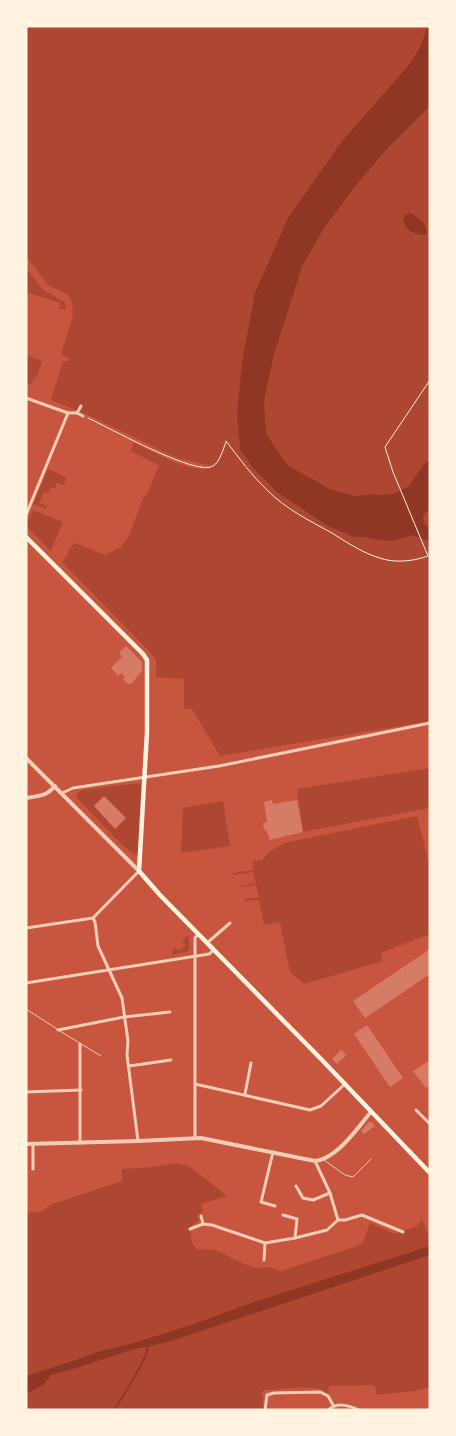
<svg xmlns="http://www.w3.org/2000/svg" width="456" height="1436" viewBox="0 0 456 1436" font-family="'PT Sans Narrow',sans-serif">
<rect width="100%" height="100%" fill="#c8553d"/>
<g fill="#ae4732">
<path d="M27 26H428L419 49 408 66 342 141 242 362 237 413 240 449 354 537H364L377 540 412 535 423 515 430 509V721L220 756 192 709H184V679L156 677V661L150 652 62 562C67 557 70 546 75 543L105 555 121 547 129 536 143 498 148 492 159 465 130 451 134 443C150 450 193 475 210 468L211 466 177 458 86 414 51 400 63 361 66 362 70 359 61 354 73 315 72 303 68 295 48 285 26 256Z"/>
<path d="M430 106V459L424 464 409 487 395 493 383 495 369 494 356 496 330 489 289 466 280 455 266 433 264 401 274 355 302 267 323 230 353 189 386 150Z"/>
<path d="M26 268 43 290 65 302 66 308 65 310 59 309 60 303 26 292Z"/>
<path d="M28 356 42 361 37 377H34L31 385 26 383V362Z"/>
<path d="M48 469 67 478 63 485 56 482 55 489 51 487 48 493 44 492 39 503 47 506 46 509 33 504Z"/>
<path d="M33 510 63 522 51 551 27 527V523Z"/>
<path d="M430 768V811L429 808 303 832 297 789Z"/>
<path d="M141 783 143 787 138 852 137 855H135L122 845 76 797 78 793 82 790Z"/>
<path d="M223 801 230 846 181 853 183 808Z"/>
<path d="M417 816 430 868V934L383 952 381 955 383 961 304 984 290 972 280 922 264 925 259 900 245 901V899L259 897 256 885 242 887 241 886 256 883 253 872 233 875V873L253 870V861L262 860 269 852 284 843Z"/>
<path d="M188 935 189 936V951L172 955V952L175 948 179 951 186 945 182 941Z"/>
<path d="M176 1163 189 1166 227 1196 201 1204 203 1212 198 1214V1221L190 1227 192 1243 197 1250 208 1249 216 1250 244 1264 256 1268 268 1267 281 1271 357 1246 363 1242 370 1223 395 1234 417 1226 422 1220 430 1238V1387L414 1391 377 1395 375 1386 370 1385 329 1386 328 1393C317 1383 280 1390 264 1390L261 1394 263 1396V1410H26V1213C37 1212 42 1213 50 1205L122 1181V1169L153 1167Z"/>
</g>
<g fill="#8f3625">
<path d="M428 26H430V106L386 150 353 189 323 230 302 267 274 355 264 401 266 433 280 455 289 466 330 489 356 496 370 494 383 495 395 493 409 486 424 464 430 459V509L423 515 424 524 430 528V542L412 535 392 541 377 540 364 537H354L328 526 277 492 253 468 240 449 237 413 242 362 255 293 288 218 342 141 408 66 419 49Z"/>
<path d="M410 213C418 217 427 223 427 233L424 235C412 233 407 232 403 220L405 215Z"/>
<path d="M430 1246V1255L168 1342 131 1350 73 1369 51 1375 43 1385 26 1394V1376L76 1360 97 1352 134 1343 194 1324 257 1301Z"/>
</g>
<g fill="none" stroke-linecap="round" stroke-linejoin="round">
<path stroke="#8f3625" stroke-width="2" d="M114 1410C121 1400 150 1354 148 1345"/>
</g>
<g fill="#d67c66">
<path d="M126 646 142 662V671L131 684H128L123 679 125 677 121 673 118 676 111 668 122 657 119 653Z"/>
<path d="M104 796 126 818 115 829 94 806Z"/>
<path d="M272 800 273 804 297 800 303 832 270 840 266 830H264L263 823 267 822 264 802Z"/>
<path d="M430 949V974L365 1018 353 1001Z"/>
<path d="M367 1025 403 1078 390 1087 354 1034Z"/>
<path d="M341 1050 346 1055 337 1064 332 1059Z"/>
<path d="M430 1060V1085L426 1088 413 1071Z"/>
<path d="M370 1121 375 1126 364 1134 361 1131Z"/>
</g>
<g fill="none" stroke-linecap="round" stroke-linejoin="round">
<g stroke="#fff3e0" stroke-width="1">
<path d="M88 418C108 427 197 477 213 466 220 462 223 449 226 442"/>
<path d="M226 441C239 458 252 476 268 491 286 509 310 521 332 533 348 543 364 554 383 559 397 563 414 561 428 556L393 472 385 447 430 380"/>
</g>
<g stroke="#f1ccb7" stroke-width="1">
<path d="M26 1009 57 1029"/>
<path d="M60 1031 101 1056"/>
<path d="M324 1160 345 1175 353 1177 371 1159"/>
</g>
<g stroke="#f1ccb7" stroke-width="3">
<path d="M26 398 68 413H77L83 416"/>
<path d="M77 413 81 406"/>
<path d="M26 515 68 413"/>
<path d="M62 793 73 788 219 766 430 723"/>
<path d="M93 918 95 922 98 946 122 998 128 1041 127 1055 138 1141"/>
<path d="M26 928 93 918 139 871"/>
<path d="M207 943 230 923"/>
<path d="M26 983 209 954 214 950"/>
<path d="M58 1030 124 1017 170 1012"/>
<path d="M80 1044V1143"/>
<path d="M129 1066 171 1060"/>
<path d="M195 1084 310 1110 321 1106 345 1084"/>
<path d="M26 1092 81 1090"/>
<path d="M245 1094 251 1063"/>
<path d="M416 1110 430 1124"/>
<path d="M195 1138V938L198 934"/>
<path d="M273 1152 261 1202 275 1206"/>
<path d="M315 1161 330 1193 338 1220H345L362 1215 403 1232"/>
<path d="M33 1169V1144"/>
<path d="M296 1186 303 1198 313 1200 330 1193"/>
<path d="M283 1215 297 1219 295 1238"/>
<path d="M201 1216 203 1224"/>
<path d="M190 1229 203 1224 212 1225 265 1243 295 1238 327 1230 338 1220"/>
<path d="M264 1260 265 1243"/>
<path d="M265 1410 267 1395 274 1393 320 1392 328 1396 333 1405"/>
<path d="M328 1410C337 1402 348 1405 359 1410"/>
</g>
<g stroke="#f1ccb7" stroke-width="4">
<path d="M26 758 139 871"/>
<path d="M26 798C38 796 47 796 55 786"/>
<path d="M26 1144 138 1141 201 1138 315 1161C338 1158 357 1128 371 1112"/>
</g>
<path stroke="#fff3e0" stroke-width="4.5" d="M26 537 143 654 147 660V732L139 871 160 895 321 1059 430 1173"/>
</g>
<rect width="456" height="1436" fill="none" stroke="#fff3e0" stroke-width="55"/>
</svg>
